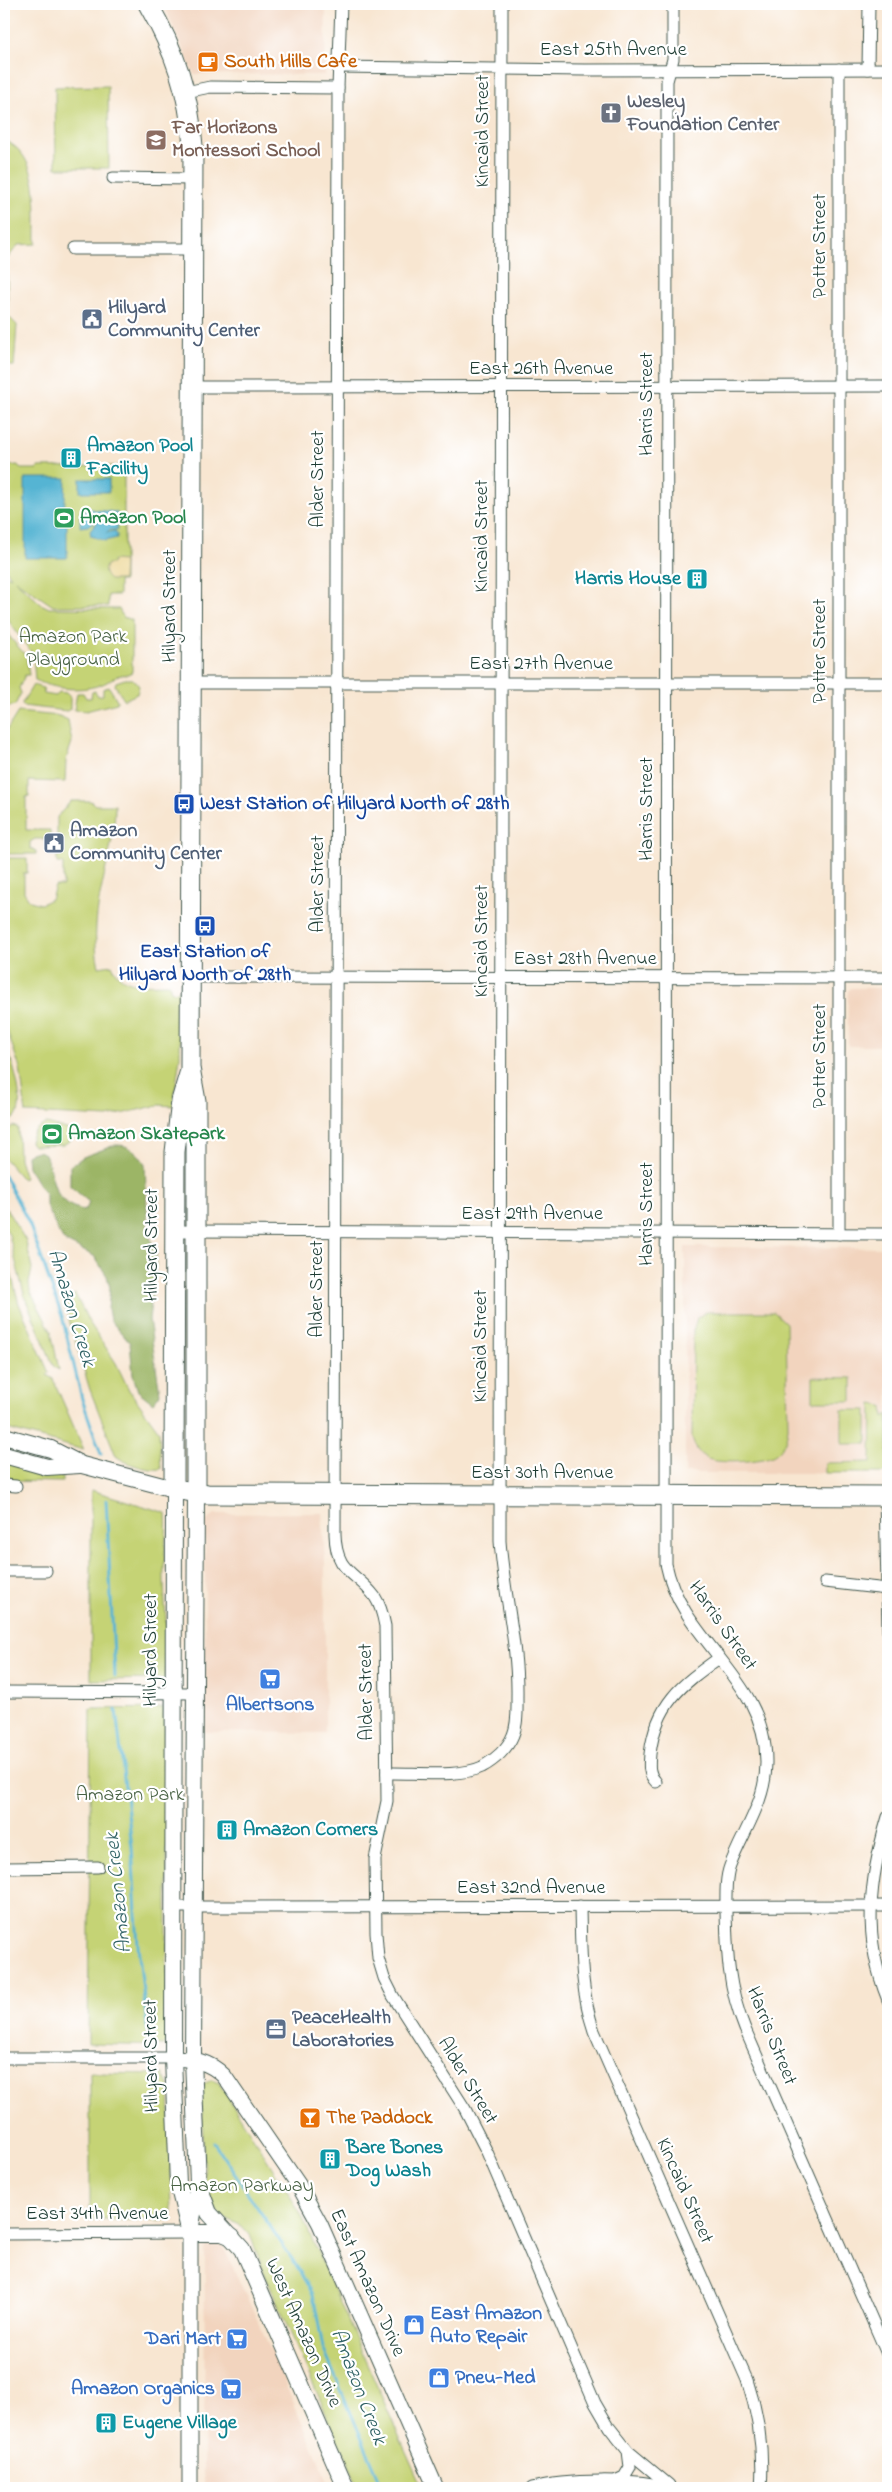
<svg xmlns="http://www.w3.org/2000/svg" width="892" height="2492" viewBox="0 0 892 2492" font-family="'Indie Flower',sans-serif">
<rect width="100%" height="100%" fill="#fff"/>
<filter id="ink" filterUnits="userSpaceOnUse"><feTurbulence type="fractalNoise" baseFrequency=".02" numOctaves="2"/><feDisplacementMap in="SourceGraphic" scale="10" xChannelSelector="R" yChannelSelector="G"/><feConvolveMatrix kernelMatrix="1 2 1 2 8 2 1 2 1" color-interpolation-filters="sRGB"/></filter>
<filter id="wash" filterUnits="userSpaceOnUse"><feTurbulence type="fractalNoise" baseFrequency=".0096" numOctaves="4" result="noise"/><feDisplacementMap in="SourceGraphic" scale="20" xChannelSelector="R" yChannelSelector="G"/><feGaussianBlur stdDeviation="1.12" result="paint"/><feColorMatrix in="noise" values="0 0 0 0 0 0 0 0 0 0 0 0 0 0 0 0 0 1.4 0 .05"/><feComposite in="paint" operator="in"/></filter>
<g filter="url(#wash)">
<rect width="100%" height="100%" fill="#f8e6d1"/>
<g fill="#f2d4be">
<path d="M163 4H326L325 75 194 74Z"/>
<path d="M851 988H888V1046H848V991Z"/>
<path d="M685 1247 888 1248V1473H685Z"/>
<path d="M322 1513 325 1563V1733L205 1732V1522L215 1514Z"/>
<path d="M222 2244 261 2328 329 2484 204 2485 205 2249 207 2245Z"/>
</g>
<g fill="#c5d375" stroke="#728854">
<path d="M108 86 109 168H56L55 87Z"/>
<path d="M4 140C42 156 35 210 36 244L18 245 7 259 8 316 17 325 14 366H11L4 361Z"/>
<path d="M18 465 21 469H38V467L124 466V581H119V595H108V606H53L15 580 41 604 49 608 119 609 123 617 132 620V672C128 675 123 674 117 676 111 679 107 683 100 685 80 692 54 689 35 680L33 655 10 623 4 608V574L11 577 4 566V466Z"/>
<path d="M4 623 9 632V636L26 656 29 675H25L19 688 21 693 15 705 4 709Z"/>
<path d="M125 679H133L139 686 137 694 124 700 115 685 116 682Z"/>
<path d="M33 685 43 688 44 694 56 696 59 692 66 693 70 697V709L67 711 23 706 22 703Z"/>
<path d="M109 687 117 700V703L86 711 74 710 77 693H83L86 698H91L92 692 95 691 98 696 103 695V689Z"/>
<path d="M18 712 59 716 68 720 72 742 66 760 65 782 29 781V796L26 797V830H50V839H35L30 842V848L36 851V854H4V734Z"/>
<path d="M71 801H91L95 805H115C115 861 86 909 99 967L112 965C121 989 149 984 170 984V989L173 992 181 991 180 1057 173 1106 159 1105 108 1117 26 1113 20 1068 4 1022V858H27V873H24V892L30 901 41 904 51 899 55 886H63V863H57V817Z"/>
<path d="M4 1039C10 1057 24 1093 18 1112 16 1118 9 1122 4 1125V1103L6 1100 4 1090Z"/>
<path d="M46 1124 67 1129 71 1140 63 1145 33 1146 30 1142C32 1132 37 1127 46 1124Z"/>
<path d="M13 1126 18 1128 19 1159 25 1178 22 1179 4 1158V1132Z"/>
<path d="M4 1205 26 1241 32 1269 29 1283 30 1291 51 1331 59 1370 54 1367 25 1298 9 1235 4 1225Z"/>
<path d="M4 1246 19 1304 49 1373 47 1375 53 1379 84 1450 4 1428Z"/>
<path d="M75 1294 89 1322 116 1363 129 1390 159 1431 161 1469C148 1471 126 1464 116 1456L90 1390 66 1310V1301Z"/>
<path d="M706 1312H774L786 1323 788 1428C786 1439 784 1449 774 1455 763 1462 720 1464 708 1459 699 1455 694 1446 692 1438L693 1331 697 1318Z"/>
<path d="M813 1377 852 1378V1401H813Z"/>
<path d="M872 1404 883 1406 884 1417 888 1414V1473H825V1463L871 1462Z"/>
<rect x="842" y="1410" width="25" height="34"/>
<path d="M4 1461 62 1477V1482L4 1481Z"/>
<path d="M91 1490 166 1513C168 1536 163 1559 164 1582 165 1615 169 1647 167 1679L91 1680Z"/>
<path d="M167 1708V2042L163 2046 88 2044 91 1709Z"/>
<path d="M90 2073 164 2074 169 2085 172 2216 170 2220H90Z"/>
<path d="M212 2080 219 2083 300 2212 422 2488H359L266 2277 250 2235 242 2226 222 2217 212 2206 205 2186 201 2088 203 2084Z"/>
</g>
<path fill="#9cb566" stroke="#5e794d" d="M115 1145C129 1144 140 1153 145 1165L148 1232 156 1252V1265L149 1319 160 1394 153 1403 138 1391 133 1375 130 1343 110 1320 108 1309 110 1288 107 1276 94 1256 64 1241 58 1231 46 1205V1196L28 1167 27 1155C34 1151 39 1150 45 1154 55 1177 50 1203 83 1210L87 1208 89 1202 70 1186V1166L83 1157Z"/>
<path fill="#eeda9e" stroke="#868c69" d="M113 560 124 561 123 580H110C104 575 103 570 107 564H112Z"/>
<g fill="#55b4d3" stroke="#3a7884">
<path d="M25 478H66L64 519 67 520V558H25Z"/>
<rect x="80" y="479" width="29" height="13"/>
<path d="M88 507 95 510 117 512V530H109L106 533 114 531 117 534V538L105 541 91 536 90 531 98 521H94L88 526 80 527V512L86 510Z"/>
</g>
<g fill="none" stroke-linecap="round" stroke-linejoin="round">
<g stroke="#55b4d3" stroke-width="3">
<path d="M4 1175 29 1223 62 1316 82 1399 101 1454"/>
<path d="M106 1500 115 1676"/>
<path d="M116 1710 132 1847 138 1946 149 2043"/>
<path d="M214 2143 292 2259 313 2294 323 2348 383 2488"/>
</g>
</g>
</g>
<g filter="url(#ink)">
<g fill="none" stroke-linecap="round" stroke-linejoin="round">
<g stroke="#40564c" stroke-width="13">
<g id="minor">
<path d="M341 4 338 88 335 1534C336 1574 356 1571 375 1597 381 1606 383 1615 385 1626L387 1801 375 1859 376 1933 378 1958 384 1978 393 1996 465 2109 487 2152 595 2403 609 2427 628 2451 630 2467 624 2477 611 2483"/>
<path d="M673 4V59L667 81 666 1564C682 1643 767 1678 766 1763 766 1802 743 1831 730 1866 725 1879 726 1896 726 1911 727 1955 728 1987 745 2029L888 2356"/>
<path d="M338 67 585 70 888 69"/>
<path d="M839 69V1234"/>
<path d="M868 69 869 4"/>
<path d="M186 92 210 87 338 88"/>
<path d="M113 178 194 179"/>
<path d="M73 249H193"/>
<path d="M193 387 888 386"/>
<path d="M193 683H888"/>
<path d="M192 977 888 978"/>
<path d="M175 1231 888 1234"/>
<path d="M4 1485 16 1486"/>
<path d="M885 1496 888 1631"/>
<path d="M4 1571H46"/>
<path d="M825 1582 887 1589"/>
<path d="M4 1692 195 1693"/>
<path d="M387 1773C413 1772 459 1778 482 1767 495 1760 508 1748 513 1735 518 1723 517 1709 517 1697 518 1644 504 1594 500 1541L502 4"/>
<path d="M656 1782C648 1774 649 1765 650 1754 656 1704 681 1685 719 1658"/>
<path d="M888 1817C869 1880 862 1937 888 2000"/>
<path d="M4 1868 98 1867"/>
<path d="M580 1906C581 1949 580 1990 594 2031L747 2380C759 2416 764 2450 761 2488"/>
<path d="M173 1907 888 1906"/>
<path d="M4 2058H173"/>
<path d="M4 2234 190 2233"/>
<path d="M628 2451 669 2485"/>
<path d="M532 2488C564 2479 639 2478 670 2488"/>
</g>
</g>
<g stroke="#40564c" stroke-width="17">
<g id="tertiary">
<path d="M173 2058C193 2059 209 2061 224 2076L298 2184 320 2224 436 2488"/>
<path d="M190 2233V2488"/>
</g>
</g>
<g stroke="#40564c" stroke-width="18">
<g id="secondary">
<path d="M4 1436 51 1449 82 1465 174 1489 173 2058 178 2184 190 2233"/>
<path d="M4 1455 47 1467 80 1465"/>
<path d="M199 2186 209 2213 242 2249 346 2488"/>
<path d="M191 2226 198 2183 193 2059 196 1493"/>
<path d="M190 2233H222L232 2237"/>
</g>
</g>
<g stroke="#40564c" stroke-width="21">
<g id="primary">
<path d="M148 4C175 51 189 92 193 146L190 1068 196 1101V1493"/>
<path d="M189 1074 181 1101 175 1152 174 1489 207 1494 888 1496"/>
</g>
</g>
<use href="#minor" stroke="#fff" stroke-width="11"/>
<use href="#tertiary" stroke="#fff" stroke-width="15"/>
<use href="#secondary" stroke="#fff" stroke-width="16"/>
<use href="#primary" stroke="#fff" stroke-width="19"/>
</g>
</g>
<defs>
<g id="cafe-square" transform="scale(1.125)"><rect x="-9" y="-9" width="18" height="18" rx="4" fill="#e8710a" stroke="#fff"/><path d="M-5.5-4.5H6V0H3Q3 3.5 0 3.5H-2.5Q-5.5 3.5-5.5 0ZM3-3.2v2h1.7v-2ZM-6 4.5H4V6H-6Z" fill="#fff"/></g>
<g id="church-square" transform="scale(1.125)"><rect x="-9" y="-9" width="18" height="18" rx="4" fill="#6b7280" stroke="#fff"/><path d="M-1.2-6h2.4v3.5h3.3v2.4h-3.3V6h-2.4V-.1h-3.3v-2.4h3.3Z" fill="#fff"/></g>
<g id="school-square" transform="scale(1.125)"><rect x="-9" y="-9" width="18" height="18" rx="4" fill="#8d6e63" stroke="#fff"/><path d="M0-5L7-2L0 1L-7-2ZM-4 1L0 2.5L4 1V4Q0 6-4 4Z" fill="#fff"/></g>
<g id="civic-square" transform="scale(1.125)"><rect x="-9" y="-9" width="18" height="18" rx="4" fill="#5c6f8a" stroke="#fff"/><path d="M-.6-6.5H3V-4.5H.6V-3L4-1V1h2V6H-6V1h2V-1L-.6-3ZM-1.2 2.5V6h2.4V2.5Z" fill="#fff"/></g>
<g id="building-square" transform="scale(1.125)"><rect x="-9" y="-9" width="18" height="18" rx="4" fill="#0f9aa8" stroke="#fff"/><path d="M-4-6H4V6H1V3H-1V6H-4ZM-2.5-4.3h1.7v1.8h-1.7ZM.8-4.3h1.7v1.8H.8ZM-2.5-1h1.7V.8h-1.7ZM.8-1h1.7V.8H.8Z" fill="#fff"/></g>
<g id="stadium-square" transform="scale(1.125)"><rect x="-9" y="-9" width="18" height="18" rx="4" fill="#2e9e5b" stroke="#fff"/><path d="M0-5a6.5 5 0 1 0 0 10a6.5 5 0 1 0 0-10ZM-3.5-1.8h7v3.6h-7Z" fill="#fff"/></g>
<g id="bus-square" transform="scale(1.125)"><rect x="-9" y="-9" width="18" height="18" rx="4" fill="#1a4fb4" stroke="#fff"/><path d="M-5-6H5V4H4V6H2V4H-2V6H-4V4H-5ZM-3.5-4V0h7V-4ZM-3.5 1.2v1.5H-2V1.2ZM2 1.2v1.5H3.5V1.2Z" fill="#fff"/></g>
<g id="supermarket-square" transform="scale(1.125)"><rect x="-9" y="-9" width="18" height="18" rx="4" fill="#3f7fe0" stroke="#fff"/><path d="M-6-5.5h2.5l.6 2H6L4.5 2H-2.5L-4.4-4H-6ZM-1.5 3.2a1.3 1.3 0 1 0 .1 0ZM3 3.2a1.3 1.3 0 1 0 .1 0Z" fill="#fff"/></g>
<g id="office-square" transform="scale(1.125)"><rect x="-9" y="-9" width="18" height="18" rx="4" fill="#5c6f8a" stroke="#fff"/><path d="M-6-3h4V-5.5h4V-3h4V5H-6ZM-1-4.5V-3h2v-1.5ZM-6 0V1H6V0Z" fill="#fff"/></g>
<g id="bar-square" transform="scale(1.125)"><rect x="-9" y="-9" width="18" height="18" rx="4" fill="#e8710a" stroke="#fff"/><path d="M-6-5H6L.8 .8V4.5H3.5V6h-7V4.5H-.8V.8Z" fill="#fff"/></g>
<g id="shop-square" transform="scale(1.125)"><rect x="-9" y="-9" width="18" height="18" rx="4" fill="#3f7fe0" stroke="#fff"/><path d="M-5-2.5h2.3a2.7 3.5 0 0 1 5.4 0H5L5.5 6h-11ZM-1.5-2.5h3a1.5 2.3 0 0 0-3 0Z" fill="#fff"/></g>
</defs>
<g fill-rule="evenodd">
<use href="#cafe-square" x="208" y="62"/>
<use href="#church-square" x="611" y="113"/>
<use href="#school-square" x="156" y="140"/>
<use href="#civic-square" x="92" y="319"/>
<use href="#building-square" x="71" y="458"/>
<use href="#stadium-square" x="64" y="518"/>
<use href="#building-square" x="697" y="579"/>
<use href="#bus-square" x="184" y="804"/>
<use href="#civic-square" x="54" y="843"/>
<use href="#bus-square" x="205" y="926"/>
<use href="#stadium-square" x="52" y="1134"/>
<use href="#supermarket-square" x="270" y="1679"/>
<use href="#building-square" x="227" y="1830"/>
<use href="#office-square" x="276" y="2029"/>
<use href="#bar-square" x="310" y="2118"/>
<use href="#building-square" x="330" y="2159"/>
<use href="#shop-square" x="414" y="2325"/>
<use href="#supermarket-square" x="237" y="2339"/>
<use href="#shop-square" x="439" y="2378"/>
<use href="#supermarket-square" x="231" y="2389"/>
<use href="#building-square" x="106" y="2423"/>
</g>
<g text-anchor="middle" dominant-baseline="central" stroke-width="4.5" stroke-linejoin="round" paint-order="stroke">
<g font-size="20" fill="#1f3d34" stroke="#fff">
<text x="613" y="50">East 25th Avenue</text>
<text transform="translate(483 131) rotate(-90)">Kincaid Street</text>
<text transform="translate(820 246) rotate(-90)">Potter Street</text>
<text x="541" y="369">East 26th Avenue</text>
<text transform="translate(647 404) rotate(-90)">Harris Street</text>
<text transform="translate(318 479) rotate(-90)">Alder Street</text>
<text transform="translate(482 536) rotate(-90)">Kincaid Street</text>
<text transform="translate(170 606) rotate(-90)">Hilyard Street</text>
<text transform="translate(820 651) rotate(-90)">Potter Street</text>
<text x="541" y="664">East 27th Avenue</text>
<text transform="translate(647 809) rotate(-90)">Harris Street</text>
<text transform="translate(318 884) rotate(-90)">Alder Street</text>
<text transform="translate(482 941) rotate(-90)">Kincaid Street</text>
<text x="585" y="959">East 28th Avenue</text>
<text transform="translate(820 1056) rotate(-90)">Potter Street</text>
<text x="532" y="1214">East 29th Avenue</text>
<text transform="translate(647 1214) rotate(-90)">Harris Street</text>
<text transform="translate(152 1245) rotate(-90)">Hilyard Street</text>
<text transform="translate(317 1289) rotate(-90)">Alder Street</text>
<text transform="translate(481 1346) rotate(-90)">Kincaid Street</text>
<text x="542" y="1473">East 30th Avenue</text>
<text transform="translate(722 1626) rotate(55)">Harris Street</text>
<text transform="translate(151 1650) rotate(-90)">Hilyard Street</text>
<text transform="translate(367 1692) rotate(-91)">Alder Street</text>
<text x="531" y="1888">East 32nd Avenue</text>
<text transform="translate(771 2036) rotate(68)">Harris Street</text>
<text transform="translate(152 2056) rotate(-91)">Hilyard Street</text>
<text transform="translate(467 2081) rotate(59)">Alder Street</text>
<text transform="translate(684 2191) rotate(66)">Kincaid Street</text>
<text x="97" y="2214">East 34th Avenue</text>
<text transform="translate(367 2283) rotate(66)">East Amazon Drive</text>
<text transform="translate(303 2333) rotate(66)">West Amazon Drive</text>
</g>
<g font-size="20" font-weight="bold" fill="#c56008" stroke="#fff" text-anchor="start">
<text x="224" y="62">South Hills Cafe</text>
<text x="326" y="2118">The Paddock</text>
</g>
<g font-size="20" font-weight="bold" fill="#5b616d" stroke="#fff" text-anchor="start">
<text x="627" y="102">Wesley<tspan x="627" dy="23">Foundation Center</tspan></text>
</g>
<g font-size="20" font-weight="bold" fill="#785e54" stroke="#fff" text-anchor="start">
<text x="172" y="128">Far Horizons<tspan x="172" dy="23">Montessori School</tspan></text>
</g>
<g font-size="20" font-weight="bold" fill="#4e5e75" stroke="#fff" text-anchor="start">
<text x="108" y="308">Hilyard<tspan x="108" dy="23">Community Center</tspan></text>
<text x="70" y="831">Amazon<tspan x="70" dy="23">Community Center</tspan></text>
<text x="292" y="2018">PeaceHealth<tspan x="292" dy="23">Laboratories</tspan></text>
</g>
<g font-size="20" font-weight="bold" fill="#0d838f" stroke="#fff" text-anchor="start">
<text x="87" y="446">Amazon Pool<tspan x="87" dy="23">Facility</tspan></text>
<text x="681" y="579" text-anchor="end">Harris House</text>
<text x="243" y="1830">Amazon Corners</text>
<text x="346" y="2148">Bare Bones<tspan x="346" dy="23">Dog Wash</tspan></text>
<text x="122" y="2423">Eugene Village</text>
</g>
<g font-size="20" font-weight="bold" fill="#27864d" stroke="#fff" text-anchor="start">
<text x="80" y="518">Amazon Pool</text>
<text x="68" y="1134">Amazon Skatepark</text>
</g>
<g font-size="20" fill="#486244" stroke="#fff">
<text x="73" y="637">Amazon Park<tspan x="73" dy="23">Playground</tspan></text>
<text x="130" y="1795">Amazon Park</text>
<text x="242" y="2186">Amazon Parkway</text>
</g>
<g font-size="20" font-weight="bold" fill="#164399" stroke="#fff" text-anchor="start">
<text x="200" y="804">West Station of Hilyard North of 28th</text>
<text x="205" y="952" text-anchor="middle">East Station of<tspan x="205" dy="23">Hilyard North of 28th</tspan></text>
</g>
<g font-size="20" font-weight="bold" fill="#366cbe" stroke="#fff" text-anchor="start">
<text x="270" y="1705" text-anchor="middle">Albertsons</text>
<text x="430" y="2314">East Amazon<tspan x="430" dy="23">Auto Repair</tspan></text>
<text x="221" y="2339" text-anchor="end">Dari Mart</text>
<text x="455" y="2378">Pneu-Med</text>
<text x="215" y="2389" text-anchor="end">Amazon Organics</text>
</g>
<g font-size="21" font-style="italic" fill="#2f6164" stroke="#fff">
<text transform="translate(71 1308) rotate(73)">Amazon Creek</text>
<text transform="translate(119 1893) rotate(-96)">Amazon Creek</text>
<text transform="translate(358 2387) rotate(69)">Amazon Creek</text>
</g>
</g>
<rect width="892" height="2492" fill="none" stroke="#fff" stroke-width="20"/>
</svg>
